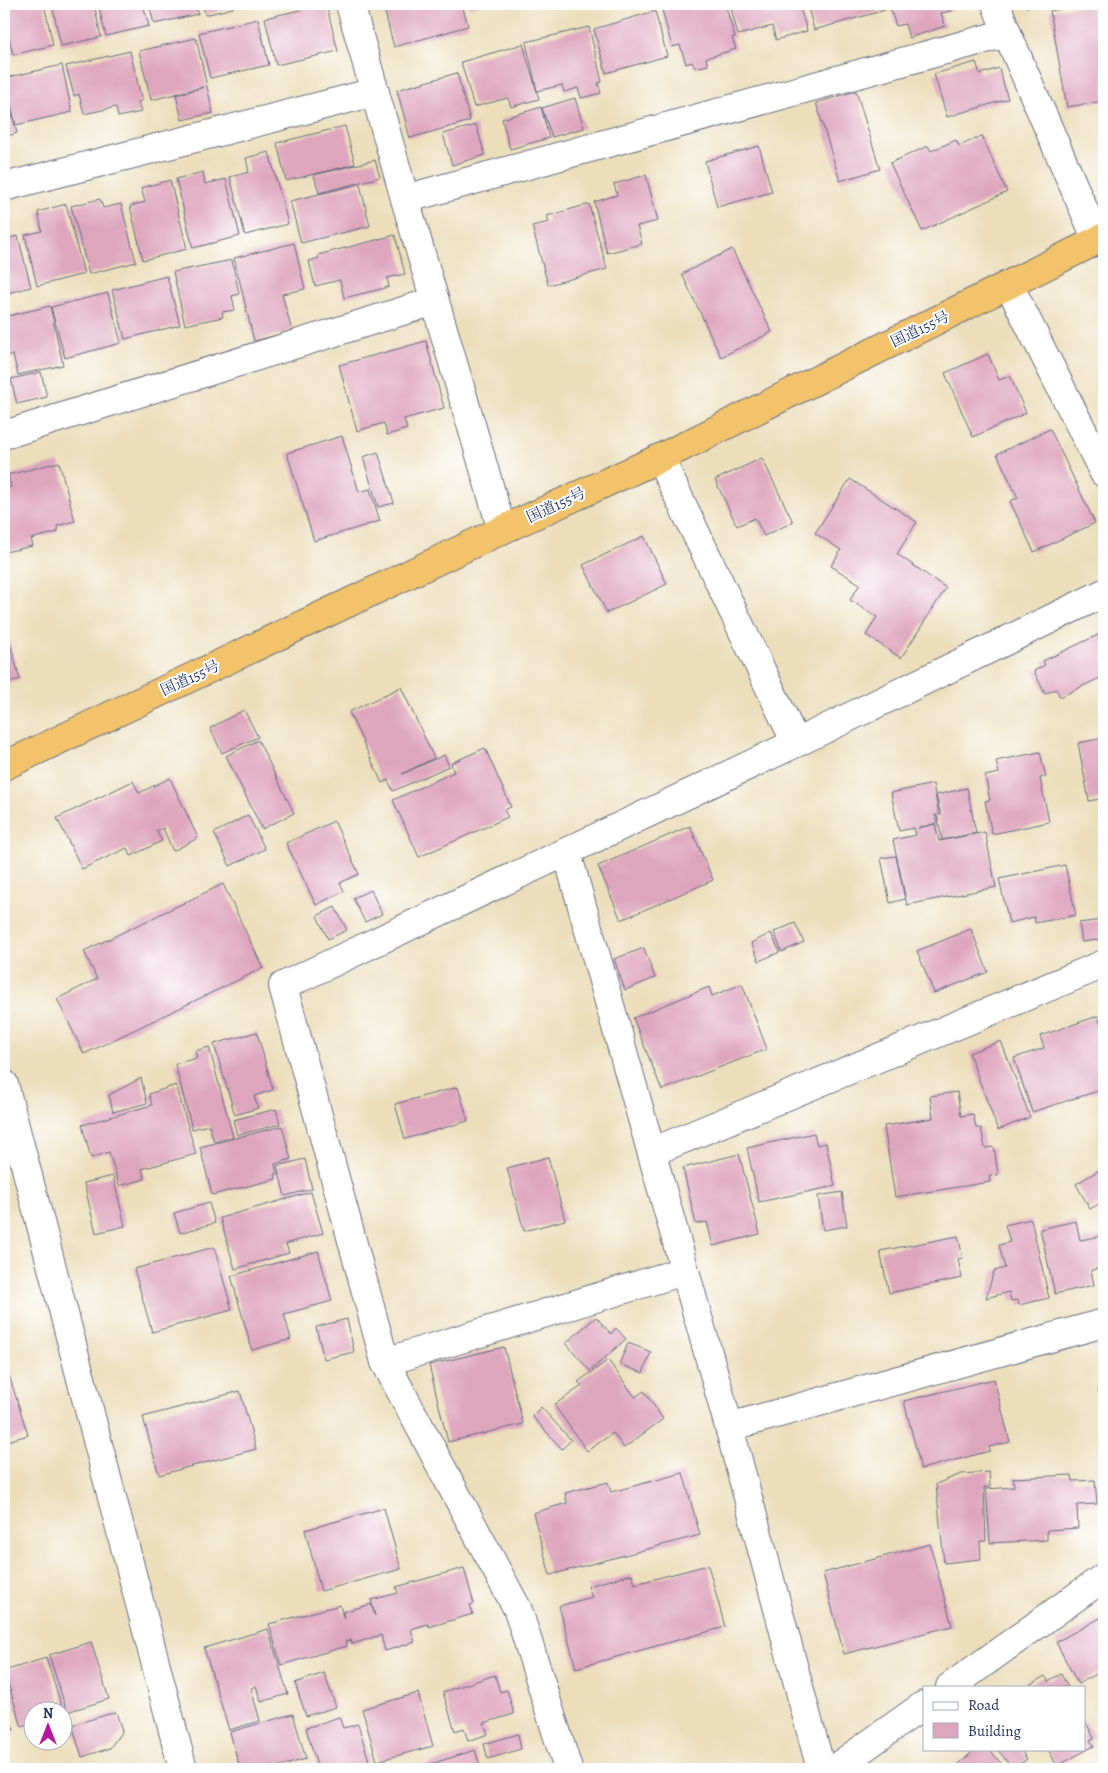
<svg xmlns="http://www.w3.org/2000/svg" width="1108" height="1773" viewBox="0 0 1108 1773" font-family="Alegreya,'Noto Serif JP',serif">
<rect width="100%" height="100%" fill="#fff"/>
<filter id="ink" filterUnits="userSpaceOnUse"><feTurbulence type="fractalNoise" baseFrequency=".02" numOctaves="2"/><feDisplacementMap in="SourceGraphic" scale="10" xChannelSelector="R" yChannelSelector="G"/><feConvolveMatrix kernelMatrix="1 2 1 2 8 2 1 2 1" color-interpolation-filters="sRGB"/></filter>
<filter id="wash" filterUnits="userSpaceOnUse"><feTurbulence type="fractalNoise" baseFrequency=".0096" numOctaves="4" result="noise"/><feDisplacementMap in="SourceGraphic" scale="20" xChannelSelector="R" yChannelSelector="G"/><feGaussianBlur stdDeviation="1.12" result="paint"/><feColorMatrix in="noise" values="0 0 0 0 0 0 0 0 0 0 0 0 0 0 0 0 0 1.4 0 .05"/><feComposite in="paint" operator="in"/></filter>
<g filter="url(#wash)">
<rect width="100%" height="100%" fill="#ecdebb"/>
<g id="blocks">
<g fill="#dea6bd">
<path d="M4 4H44L53 45 13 55 4 14Z"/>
<path d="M52 4H94L101 37 61 46Z"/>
<path d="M98 4H143L149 26 106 36Z"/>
<path d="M149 4H196L198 14 154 24Z"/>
<path d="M203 4H232L233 8 205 15Z"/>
<path d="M326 4 338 51 276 65 265 18Z"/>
<path d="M387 4H462L468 26 394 47 383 5Z"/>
<path d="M468 4H482L469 8Z"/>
<path d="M682 4H725L735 37 732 38 736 49 706 58 708 65 695 68 692 62 686 64 680 45 672 47 662 10Z"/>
<path d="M730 4H799L807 31 776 40 772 26 738 35Z"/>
<path d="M807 4H883L885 10 814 30Z"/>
<path d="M889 4H950L952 11 941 13 945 26 909 38 905 24 896 26Z"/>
<path d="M1026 4H1038V5L1026 7Z"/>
<path d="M1087 4H1104V101L1067 107 1050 11Z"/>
<path d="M655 11 667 56 606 73 594 29Z"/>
<path d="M258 19 269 65 210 78 199 33Z"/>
<path d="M589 27 602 82 598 83 601 93 581 98 578 88 564 92 562 85 537 91 526 42Z"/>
<path d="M4 38 8 54 4 55Z"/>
<path d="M196 38 213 113 182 120 176 95 204 87 151 100 139 51Z"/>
<path d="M523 44 539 99 511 107 508 98 474 107 461 62Z"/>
<path d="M130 51 142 101 138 102 141 112 118 117 116 107 84 114 79 94 74 96 66 66Z"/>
<path d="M976 62 980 74 999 68 1008 99 947 117 934 74Z"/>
<path d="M62 65 72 112 16 125 5 78Z"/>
<path d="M457 73 470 121 410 138 397 90Z"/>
<path d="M4 86 17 133 4 137Z"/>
<path d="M856 91 880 169 840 181 816 103Z"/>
<path d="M575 98 584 128 552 137 542 108Z"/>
<path d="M541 107 549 138 510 149 502 119Z"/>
<path d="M476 125 485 155 452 165 443 134Z"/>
<path d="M345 126 355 164 286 181 277 143Z"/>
<path d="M982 136 1007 192 922 231 890 163 928 146 931 151 956 140 959 146Z"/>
<path d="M759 146 772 192 717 207 705 161Z"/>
<path d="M269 152 288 224 245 235 230 177 249 172 246 158Z"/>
<path d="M375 160 380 177 319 193 314 175Z"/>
<path d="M203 172 205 184 226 179 240 236 193 248 176 179Z"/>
<path d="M646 175 658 221 637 226 642 244 607 253 594 202 617 195 614 184Z"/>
<path d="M170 180 187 249 143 260 130 206 145 202 141 188Z"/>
<path d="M360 184 370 226 301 243 290 201Z"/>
<path d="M100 199 103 208 121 204 136 262 89 274 71 206Z"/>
<path d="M66 204 84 274 37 286 25 235 42 231 38 212Z"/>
<path d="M589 204 607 269 548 285 532 226 549 222 547 216Z"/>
<path d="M395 235 405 274 387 278 389 287 344 298 340 280 315 286 309 261 319 258 318 255Z"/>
<path d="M18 236 31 287 4 294V239Z"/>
<path d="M294 243 305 289 282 294 292 331 254 341 234 258Z"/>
<path d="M732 249 772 332 721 357 682 274Z"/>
<path d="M232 260 239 294 232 296 235 310 222 312 223 317 185 325 173 272Z"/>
<path d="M167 276 180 325 125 339 112 290Z"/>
<path d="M108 293 121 343 65 358 51 307Z"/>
<path d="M50 306 63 365 18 375 13 355 7 356 4 343V317Z"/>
<path d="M426 341 444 408 404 419 407 429 387 435 384 423 357 431 339 365Z"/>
<path d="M988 354 999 380 1010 376 1026 413 973 437 945 373Z"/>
<path d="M41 372 47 397 17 404 11 379Z"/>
<path d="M1050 429 1095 523 1034 552 1010 501 1018 498 997 454Z"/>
<path d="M342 436 359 492 370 489 380 521 314 541 287 453Z"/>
<path d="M378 452 394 503 378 507 363 457Z"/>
<path d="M762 458 793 522 764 536 755 518 737 526 715 480Z"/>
<path d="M59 462 75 521 57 526 58 532 31 539 33 546 5 552 4 545V488L11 487 8 475Z"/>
<path d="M850 479 917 522 897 554 946 588 901 658 866 635 877 617 850 600 860 584 831 566 841 550 815 533Z"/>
<path d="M644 536 667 584 607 613 583 565Z"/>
<path d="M4 622 20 679 4 684Z"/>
<path d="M1104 632V676L1060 697 1056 689 1045 694 1034 671 1045 665 1043 661Z"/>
<path d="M401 687 434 758 402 774 444 755 449 766 393 791 388 780 382 783 349 712Z"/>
<path d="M244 710 258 737 222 753 210 728Z"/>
<path d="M1104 738V798L1089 801 1078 743Z"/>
<path d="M258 740 294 813 262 829 226 756Z"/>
<path d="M485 748 511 807 504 810 508 817 419 857 393 800 454 772 451 763Z"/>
<path d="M1040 752 1046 777 1040 778 1049 822 992 834 985 801 990 800 985 776 999 773 996 761Z"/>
<path d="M170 778 198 838 173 851 163 828 156 831 162 841 131 856 127 848 82 869 57 818 133 781 139 793Z"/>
<path d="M933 784 939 815H941L936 795 967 788 976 833 942 840 937 815H935L937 823 918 828 935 824 939 841 985 832 996 887 907 905 893 840 916 835 914 828 899 831 891 793Z"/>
<path d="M248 815 265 849 230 866 214 833Z"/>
<path d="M334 821 359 874 340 883 344 891 316 905 286 843Z"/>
<path d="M690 826 713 880 621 920 598 866Z"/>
<path d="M896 856 905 899 890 903 881 858Z"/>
<path d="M1065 865 1076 915 1035 923 1034 917 1009 923 999 879Z"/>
<path d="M223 884 263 968 84 1054 57 999 97 979 84 951Z"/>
<path d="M371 890 382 914 365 922 353 898Z"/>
<path d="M335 907 347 930 328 939 317 916Z"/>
<path d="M1102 920 1104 939 1082 942 1079 923Z"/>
<path d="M795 923 804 942 782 952 774 932Z"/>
<path d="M971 929 988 972 934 993 917 951Z"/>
<path d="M771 933 780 952 759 961 751 943Z"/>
<path d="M644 948 655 978 625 990 614 959Z"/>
<path d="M742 984 767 1049 662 1090 633 1018 709 987 712 996Z"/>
<path d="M1098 1016 1104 1034V1089L1032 1112 1014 1058 1044 1048 1040 1036Z"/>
<path d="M257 1032 273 1090 254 1096 258 1108 235 1115 214 1044Z"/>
<path d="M1001 1041 1030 1117 998 1130 969 1053Z"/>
<path d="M209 1047 233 1137 214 1142 209 1125 192 1129 175 1064 197 1058 195 1051Z"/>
<path d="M141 1078 147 1103 113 1112 109 1095Z"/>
<path d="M176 1085 196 1154 142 1169 145 1179 119 1186 109 1152 91 1158 82 1125 152 1105 149 1094Z"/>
<path d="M458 1087 468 1121 405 1139 395 1104Z"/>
<path d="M957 1092 961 1116 973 1114 976 1128H981L985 1148 994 1147 998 1175 989 1176 990 1182 895 1197 884 1126 933 1118 930 1096Z"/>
<path d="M276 1109 280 1124 237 1135 233 1120Z"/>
<path d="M282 1126 291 1159 275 1164 277 1174 275 1175 276 1179 212 1195 200 1147Z"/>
<path d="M814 1133 817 1145 826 1143 835 1186 759 1202 747 1148Z"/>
<path d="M739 1154 760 1234 713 1246 707 1222 696 1224 683 1168Z"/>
<path d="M548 1157 565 1220 524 1231 507 1168Z"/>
<path d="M305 1159 312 1189 285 1196 277 1166Z"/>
<path d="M1104 1167V1201L1090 1209 1076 1184Z"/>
<path d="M113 1176 125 1226 96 1233 84 1183Z"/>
<path d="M311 1192 323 1233 286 1244 289 1253 235 1269 220 1218Z"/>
<path d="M842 1192 847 1226 823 1230 818 1196Z"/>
<path d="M209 1203 215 1223 180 1233 174 1213Z"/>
<path d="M1031 1219 1049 1298 1019 1305 1018 1300 1011 1301 1009 1292 986 1298 994 1271 1005 1268 999 1245 1010 1242 1005 1225Z"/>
<path d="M1076 1221 1080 1240 1102 1236 1104 1247V1267L1091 1270 1094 1285 1055 1294 1040 1229Z"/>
<path d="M958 1236 963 1258 958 1259 962 1278 889 1293 880 1251Z"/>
<path d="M214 1247 232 1310 152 1332 134 1269Z"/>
<path d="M318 1251 332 1301 284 1314 291 1339 252 1350 231 1276Z"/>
<path d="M596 1317 611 1334 616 1328 626 1339 590 1371 566 1343Z"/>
<path d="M347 1319 354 1352 324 1359 316 1327Z"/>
<path d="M628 1343 651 1352 643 1373 619 1364Z"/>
<path d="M504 1347 523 1424 448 1442 429 1365Z"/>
<path d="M608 1360 635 1397 644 1391 663 1419 624 1448 613 1433 587 1451 554 1405 582 1386 578 1382Z"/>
<path d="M9 1375 28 1435 4 1442V1376Z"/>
<path d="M994 1379 1010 1442 989 1447 990 1451 921 1469 904 1401Z"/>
<path d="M1104 1388V1410L1098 1390Z"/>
<path d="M240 1391 256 1449 159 1475 143 1417Z"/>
<path d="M541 1407 571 1440 562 1449 532 1416Z"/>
<path d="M989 1472 990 1487H984L986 1541H980L981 1559 944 1563 936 1484 961 1474Z"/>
<path d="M683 1473 700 1535 550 1575 533 1513 567 1503 565 1493 608 1482 611 1492Z"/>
<path d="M1072 1475 1073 1481 1095 1480 1097 1504 1077 1505 1078 1528 1047 1530V1540L990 1543 986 1489 1014 1487 1013 1478Z"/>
<path d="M384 1508 401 1569 321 1591 305 1530Z"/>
<path d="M930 1544 952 1626 844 1654 823 1573Z"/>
<path d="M708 1565 725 1627 576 1668 559 1606 592 1597 588 1586 632 1574 635 1584Z"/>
<path d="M464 1568 474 1604 470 1605 473 1614 429 1627 428 1624 411 1629 415 1642 385 1651 381 1635 352 1644 351 1640 345 1641 347 1646 281 1665 269 1624 340 1605 344 1619 343 1612 371 1604 375 1616 371 1600 398 1593 396 1587Z"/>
<path d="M1104 1616V1670L1078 1684 1056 1642Z"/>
<path d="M268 1629 288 1694 261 1702 256 1686 251 1688 260 1721 229 1730 204 1648Z"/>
<path d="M91 1642 109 1699 67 1712 49 1655Z"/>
<path d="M46 1658 63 1710H32V1723L22 1727 4 1671Z"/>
<path d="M324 1673 336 1707 306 1716 295 1683Z"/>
<path d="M1061 1674 1068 1687H1025L1045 1676 1048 1681Z"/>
<path d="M495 1675 500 1692 507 1690 514 1714 484 1723 488 1734 468 1741 464 1728 455 1731 443 1692Z"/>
<path d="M418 1693 433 1746 377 1761 362 1709Z"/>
<path d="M4 1700 14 1730 4 1734Z"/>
<path d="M116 1712 122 1731 110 1748 82 1757 72 1725Z"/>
<path d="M293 1714 306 1759 274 1768 273 1766 259 1769H240L230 1732Z"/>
<path d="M339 1717 343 1728 358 1724 369 1761 355 1766 356 1769H318L306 1728Z"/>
<path d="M1084 1719 1094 1738 1090 1740 1094 1746 1057 1766 1048 1749H1084Z"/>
<path d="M518 1734 521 1749 488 1759 484 1744Z"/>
<path d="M976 1749H989L1006 1769H953Z"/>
<path d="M997 1749H1020L1027 1759 1013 1769Z"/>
<path d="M475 1750 481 1769H415Z"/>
</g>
</g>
</g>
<g filter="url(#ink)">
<use href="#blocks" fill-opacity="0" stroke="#646c7f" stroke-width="1"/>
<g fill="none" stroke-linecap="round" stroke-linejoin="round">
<g stroke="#646c7f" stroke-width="30">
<g id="minor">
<path d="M350 4 405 199 502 530"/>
<path d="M996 4 1007 33 1097 240"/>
<path d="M4 187 375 92"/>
<path d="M405 199 1007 33"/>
<path d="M1009 285 1104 473"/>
<path d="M4 435 435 301"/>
<path d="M660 458 796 743"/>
<path d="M567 853 729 1427 821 1769"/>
<path d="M4 1084 183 1769"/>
<path d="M652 1152 1104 964"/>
<path d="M385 1362 684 1271"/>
<path d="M729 1427 1104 1323"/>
<path d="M950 1687 1104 1577"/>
<path d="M568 1769 518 1610 385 1362 283 986 796 743 1104 593"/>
<path d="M834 1769 924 1705"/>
</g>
</g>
<g stroke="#646c7f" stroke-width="30">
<path id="highway" d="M4 766 502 530 660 458 1104 237"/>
</g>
<use href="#minor" stroke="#fff" stroke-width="28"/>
<use href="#highway" stroke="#f2c36a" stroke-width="28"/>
</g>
</g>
<g text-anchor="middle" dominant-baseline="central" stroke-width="4" stroke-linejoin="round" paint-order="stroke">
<g font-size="15" fill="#1b2f5e" stroke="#fff">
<text transform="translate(920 329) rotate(-26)">国道155号</text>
<text transform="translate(556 505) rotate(-25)">国道155号</text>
<text transform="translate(190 678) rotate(-25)">国道155号</text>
</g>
</g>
<rect width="1108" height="1773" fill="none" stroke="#fff" stroke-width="20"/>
<rect x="923" y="1686" width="162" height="65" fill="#ffffff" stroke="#a4acbf"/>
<rect x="933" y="1702" width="25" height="8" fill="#ffffff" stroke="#a4acbf"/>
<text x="968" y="1710" font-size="15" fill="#1b2f5e">Road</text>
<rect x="933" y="1723" width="25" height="15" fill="#dea6bd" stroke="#a4acbf"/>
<text x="968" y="1736" font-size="15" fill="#1b2f5e">Building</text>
<g transform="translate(48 1726)"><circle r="24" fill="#ffffff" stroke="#a4acbf"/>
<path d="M0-4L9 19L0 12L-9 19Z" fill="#b5179e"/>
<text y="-8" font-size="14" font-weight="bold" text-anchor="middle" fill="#1b2f5e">N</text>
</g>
</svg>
